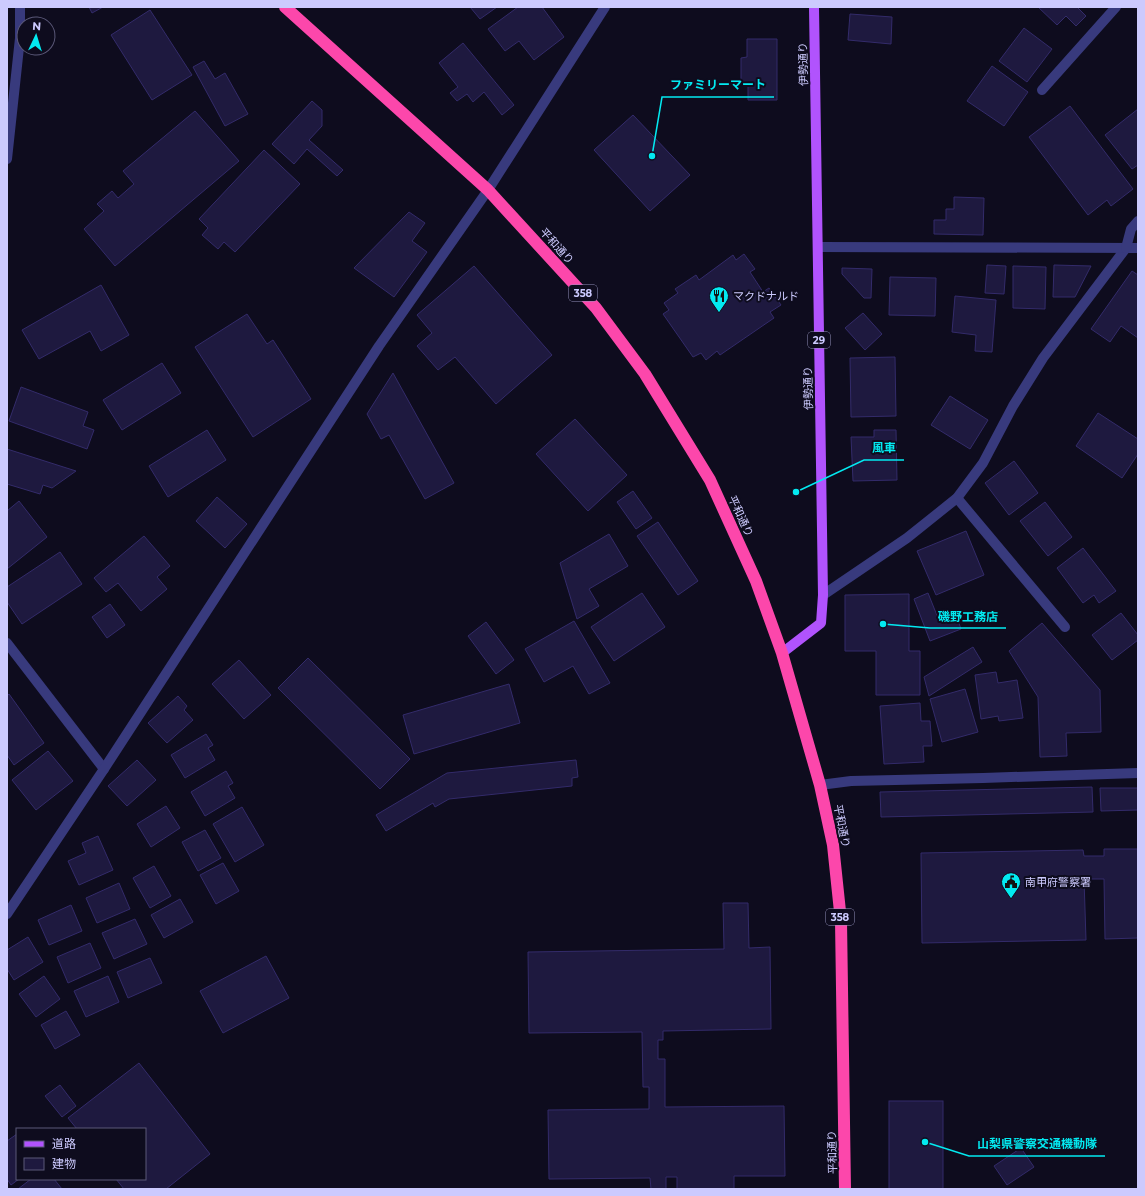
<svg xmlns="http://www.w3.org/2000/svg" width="1145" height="1196" viewBox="0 0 1145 1196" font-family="Montserrat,'Noto Sans JP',sans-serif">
<rect width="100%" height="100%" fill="#0e0c1e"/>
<g fill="#1e193f" stroke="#332b6a">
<path d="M89 7H103L92 13Z"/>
<path d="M470 7H497L480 19Z"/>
<path d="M518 7H542L564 37 534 60 519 41 505 51 488 29Z"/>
<path d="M1038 7H1077L1086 16 1076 26 1066 16 1057 25Z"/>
<path d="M150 10 192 75 152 100 111 35Z"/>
<path d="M850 14 892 17 891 44 848 40Z"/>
<path d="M1024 28 1052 49 1027 82 999 61Z"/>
<path d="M747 39H777V100H748V82H741V58L747 57Z"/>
<path d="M463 43 514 105 502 115 484 92 473 102 467 94 457 101 450 93 458 87 439 63Z"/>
<path d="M204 61 215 79 225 73 248 114 225 126 193 67Z"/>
<path d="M992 66 1028 92 1004 126 967 101Z"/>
<path d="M312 101 322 110V126L309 140 343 170 337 176 307 149 294 164 272 144Z"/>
<path d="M1070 106 1133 189 1111 206 1107 200 1088 215 1029 137Z"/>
<path d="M1138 109V165L1132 169 1105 135Z"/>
<path d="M195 111 239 161 115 266 84 229 104 211 97 204 112 191 118 198 134 184 123 171Z"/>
<path d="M633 115 690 175 650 211 594 150Z"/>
<path d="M264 150 300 184 235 252 224 242 218 249 202 235 208 228 199 219Z"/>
<path d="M954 197 984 198 983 235 934 234V220H946V209H954Z"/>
<path d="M409 212 425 223 412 241 427 252 394 297 354 268Z"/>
<path d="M744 254 755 269 750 272 763 292 769 288 781 305 770 312 774 318 720 355 717 351 706 360 701 353 693 357 663 314 669 310 664 303 678 293 675 289 696 275 699 280 733 255 736 260Z"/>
<path d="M987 265 1006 266 1004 294 985 293Z"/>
<path d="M1054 265 1091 266 1075 297H1053Z"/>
<path d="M474 266 552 355 496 404 455 357 438 370 417 346 432 333 417 315Z"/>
<path d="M1013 266 1046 267 1045 309 1013 308Z"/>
<path d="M842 268 872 269 871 298H864L842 274Z"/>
<path d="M1132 271 1138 275V338L1121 326 1110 342 1091 329Z"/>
<path d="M890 277 936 278 935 316 889 315Z"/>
<path d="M101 285 129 335 101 351 90 331 39 359 22 330Z"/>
<path d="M955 296 996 300 992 352 975 351 976 335 952 332Z"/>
<path d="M863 313 882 334 865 350 845 328Z"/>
<path d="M247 314 267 344 273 340 311 399 253 437 195 347Z"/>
<path d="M895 357 896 416 851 417 850 358Z"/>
<path d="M162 363 181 393 122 430 103 400Z"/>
<path d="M393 373 454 483 425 499 389 435 381 439 367 414Z"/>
<path d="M21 387 88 412 83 426 94 430 87 449 9 421Z"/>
<path d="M950 396 988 420 970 449 931 425Z"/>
<path d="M1098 413 1138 439V454L1122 478 1076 446Z"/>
<path d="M575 419 627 475 588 511 536 454Z"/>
<path d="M207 430 226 460 168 497 149 466Z"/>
<path d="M874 430H896L897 480 853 481 851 437H874Z"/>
<path d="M7 449 76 471 52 488 43 485 40 494 7 484Z"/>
<path d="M1014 461 1038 493 1009 515 985 483Z"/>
<path d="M633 491 652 518 636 529 617 502Z"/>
<path d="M217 497 247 524 225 548 196 521Z"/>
<path d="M19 501 47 537 7 569V511Z"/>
<path d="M1045 502 1072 537 1048 556 1020 521Z"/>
<path d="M658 522 698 581 678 595 637 536Z"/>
<path d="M966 531 984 575 936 595 917 551Z"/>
<path d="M609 534 628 566 589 589 599 606 577 619 560 563Z"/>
<path d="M144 536 170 566 157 577 167 589 141 611 118 583 106 592 94 578Z"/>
<path d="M1083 548 1116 591 1099 603 1094 595 1083 603 1057 568Z"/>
<path d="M60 552 82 584 22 624 7 602V587Z"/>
<path d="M642 593 665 627 614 661 591 627Z"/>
<path d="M928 593 938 618 955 612 961 629 930 641 914 599Z"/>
<path d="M909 594V651H920V695H876V651H845V595Z"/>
<path d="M110 604 125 625 107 638 92 617Z"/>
<path d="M1121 613 1138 635V640L1112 660 1092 635Z"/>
<path d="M574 621 610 683 589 694 573 666 544 682 525 649Z"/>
<path d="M486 622 514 660 496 674 468 636Z"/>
<path d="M1042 623 1100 690 1101 732 1066 733 1067 756 1040 757 1038 697 1009 651Z"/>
<path d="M973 647 982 662 929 696 924 677Z"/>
<path d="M308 658 410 759 380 789 278 688Z"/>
<path d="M239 660 271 695 244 719 212 684Z"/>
<path d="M996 672 998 683 1017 680 1023 718 999 721 998 716 981 719 975 675Z"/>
<path d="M509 684 520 723 414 754 403 715Z"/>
<path d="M965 689 978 732 942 742 930 699Z"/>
<path d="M9 694 44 743 14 765 7 755V696Z"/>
<path d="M178 696 187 706 184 710 193 720 167 743 148 723Z"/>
<path d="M920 703 921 721H930L932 746H923L924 762 884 764 880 706Z"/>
<path d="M206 734 213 745 208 748 215 760 185 778 171 755Z"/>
<path d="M48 751 73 781 36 810 12 780Z"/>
<path d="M137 760 156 780 127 806 108 786Z"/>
<path d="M576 760 578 777 572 778V786L449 799 435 807 433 803 386 831 376 815 447 773Z"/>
<path d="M226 771 233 783 228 786 235 798 205 816 191 792Z"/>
<path d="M1092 787 1093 812 881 817 880 792Z"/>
<path d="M1100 788H1138V810L1101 811Z"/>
<path d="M166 806 180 828 151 847 137 824Z"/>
<path d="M242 807 264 845 235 862 213 824Z"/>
<path d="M205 830 221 858 198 871 182 842Z"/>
<path d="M98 836 113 870 79 885 68 861 86 853 82 843Z"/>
<path d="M1104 849H1138V938L1105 939 1104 879H1084L1086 940 922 943 921 853 1083 850 1084 856H1104Z"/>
<path d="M223 863 239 891 216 904 200 875Z"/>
<path d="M154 866 171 896 150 908 133 878Z"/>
<path d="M119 883 130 909 97 923 86 898Z"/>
<path d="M180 899 193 922 164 938 151 915Z"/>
<path d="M723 903H748L749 948 770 947 771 1029 663 1031V1040H658V1059H665V1107L784 1106 785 1176H734V1189H677V1177H666V1189H651L650 1178 549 1179 548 1110 649 1109V1087H643L642 1032 529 1033 528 952 724 949Z"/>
<path d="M71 905 82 931 49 945 38 920Z"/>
<path d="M135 919 147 944 114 959 102 933Z"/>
<path d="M28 937 43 962 14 980 7 969V950Z"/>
<path d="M90 943 101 968 68 983 57 957Z"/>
<path d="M266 956 289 998 223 1033 200 991Z"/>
<path d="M150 958 162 983 128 998 117 972Z"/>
<path d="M44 976 60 999 36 1017 19 994Z"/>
<path d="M108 976 119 1002 86 1017 74 991Z"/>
<path d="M66 1011 80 1035 55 1049 41 1025Z"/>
<path d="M139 1063 210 1154 166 1189H124L116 1179H145V1129H77L68 1118Z"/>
<path d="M60 1085 76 1106 62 1117 45 1096Z"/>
<rect x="889" y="1101" width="54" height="88"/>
<path d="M17 1134V1179H19L11 1185 7 1179V1141Z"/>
<path d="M1021 1148 1034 1167 1007 1185 994 1166Z"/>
<path d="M31 1179H54L62 1189H18Z"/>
</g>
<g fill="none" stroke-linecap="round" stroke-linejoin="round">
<g stroke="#383a7d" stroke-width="10">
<path d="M1042 90 1116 7"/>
<path d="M957 498 1065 627"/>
<path d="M823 595 907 538 957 498 983 463 1013 406 1043 358 1126 248"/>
<path d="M820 785 851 781 983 778 1138 773"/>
</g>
<g stroke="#383a7d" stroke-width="10">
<path d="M7 159 20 38V7"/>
<path d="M818 247 1138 248"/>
<path d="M1126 248 1131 229 1138 221"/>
<path d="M7 643 104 769"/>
<path d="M7 914 104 769 379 346 488 190 605 7"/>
</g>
<path stroke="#b153fd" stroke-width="10" d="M782 653 821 623 823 595 814 7"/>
<path stroke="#fc47ab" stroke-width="12" d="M285 7 488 190 596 308 645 374 710 480 756 581 782 653 820 785 833 845 841 921 845 1189"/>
</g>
<defs>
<g id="restaurant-pin" transform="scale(1)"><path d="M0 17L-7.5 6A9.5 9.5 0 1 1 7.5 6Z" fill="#03eaf1" stroke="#0e0c1e"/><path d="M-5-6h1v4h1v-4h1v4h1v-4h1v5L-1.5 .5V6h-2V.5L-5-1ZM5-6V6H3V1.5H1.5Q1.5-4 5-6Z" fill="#111"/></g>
<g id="civic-pin" transform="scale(1)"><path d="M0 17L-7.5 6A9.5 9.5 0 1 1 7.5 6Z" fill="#03eaf1" stroke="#0e0c1e"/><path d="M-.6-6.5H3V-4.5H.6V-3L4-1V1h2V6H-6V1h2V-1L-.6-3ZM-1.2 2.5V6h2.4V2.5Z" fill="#111"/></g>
</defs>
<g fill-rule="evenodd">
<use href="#restaurant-pin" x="719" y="296"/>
<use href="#civic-pin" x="1011" y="882"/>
</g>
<g text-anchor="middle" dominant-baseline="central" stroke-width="4" stroke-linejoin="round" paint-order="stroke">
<g fill="#0e0c1e" stroke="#9391bb" stroke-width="1">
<rect x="569" y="285" width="28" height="16" rx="3"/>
<rect x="808" y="332" width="22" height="16" rx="3"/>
<rect x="826" y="909" width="28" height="16" rx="3"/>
</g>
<g font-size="10" font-weight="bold" fill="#cccafe">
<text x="583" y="293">358</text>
<text x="819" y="340">29</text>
<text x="840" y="917">358</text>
</g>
<g font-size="11" fill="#cccafe" stroke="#0e0c1e">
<text transform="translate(803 64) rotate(-91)">伊勢通り</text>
<text transform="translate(557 246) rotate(48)">平和通り</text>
<text transform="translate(808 388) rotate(-91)">伊勢通り</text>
<text transform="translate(741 516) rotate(65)">平和通り</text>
<text transform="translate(842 826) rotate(79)">平和通り</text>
<text transform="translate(832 1152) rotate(-91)">平和通り</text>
</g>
<g font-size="11" fill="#cccafe" stroke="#0e0c1e" text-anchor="start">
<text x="733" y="296">マクドナルド</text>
<text x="1025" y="882">南甲府警察署</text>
</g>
</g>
<path fill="none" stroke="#03eaf1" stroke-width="1.5" d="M652 156L662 97H774M796 492L864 460H904M883 624L930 628H1006M925 1142L969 1156H1105"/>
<g fill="#03eaf1" stroke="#0e0c1e" stroke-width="1.5">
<circle cx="652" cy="156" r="4"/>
<circle cx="796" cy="492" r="4"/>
<circle cx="883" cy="624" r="4"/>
<circle cx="925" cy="1142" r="4"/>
</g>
<g font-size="12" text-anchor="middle" font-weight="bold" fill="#03eaf1" stroke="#0e0c1e" stroke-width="4" stroke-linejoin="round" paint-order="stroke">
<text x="718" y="89">ファミリーマート</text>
<text x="884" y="452">風車</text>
<text x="968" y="621">磯野工務店</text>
<text x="1037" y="1148">山梨県警察交通機動隊</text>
</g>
<rect width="1145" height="1196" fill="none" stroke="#cccafe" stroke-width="16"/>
<rect x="16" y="1128" width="130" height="52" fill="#0e0c1e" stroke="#5a5878"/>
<rect x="24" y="1141" width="20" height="6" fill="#b153fd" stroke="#5a5878"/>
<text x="52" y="1148" font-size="12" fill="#cccafe">道路</text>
<rect x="24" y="1158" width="20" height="12" fill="#1e193f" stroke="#5a5878"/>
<text x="52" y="1168" font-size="12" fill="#cccafe">建物</text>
<g transform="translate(36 36) rotate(4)"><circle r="19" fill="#0e0c1e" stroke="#5a5878"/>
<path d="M0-3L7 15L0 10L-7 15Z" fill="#03eaf1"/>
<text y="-6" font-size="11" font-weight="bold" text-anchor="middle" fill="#cccafe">N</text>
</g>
</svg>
